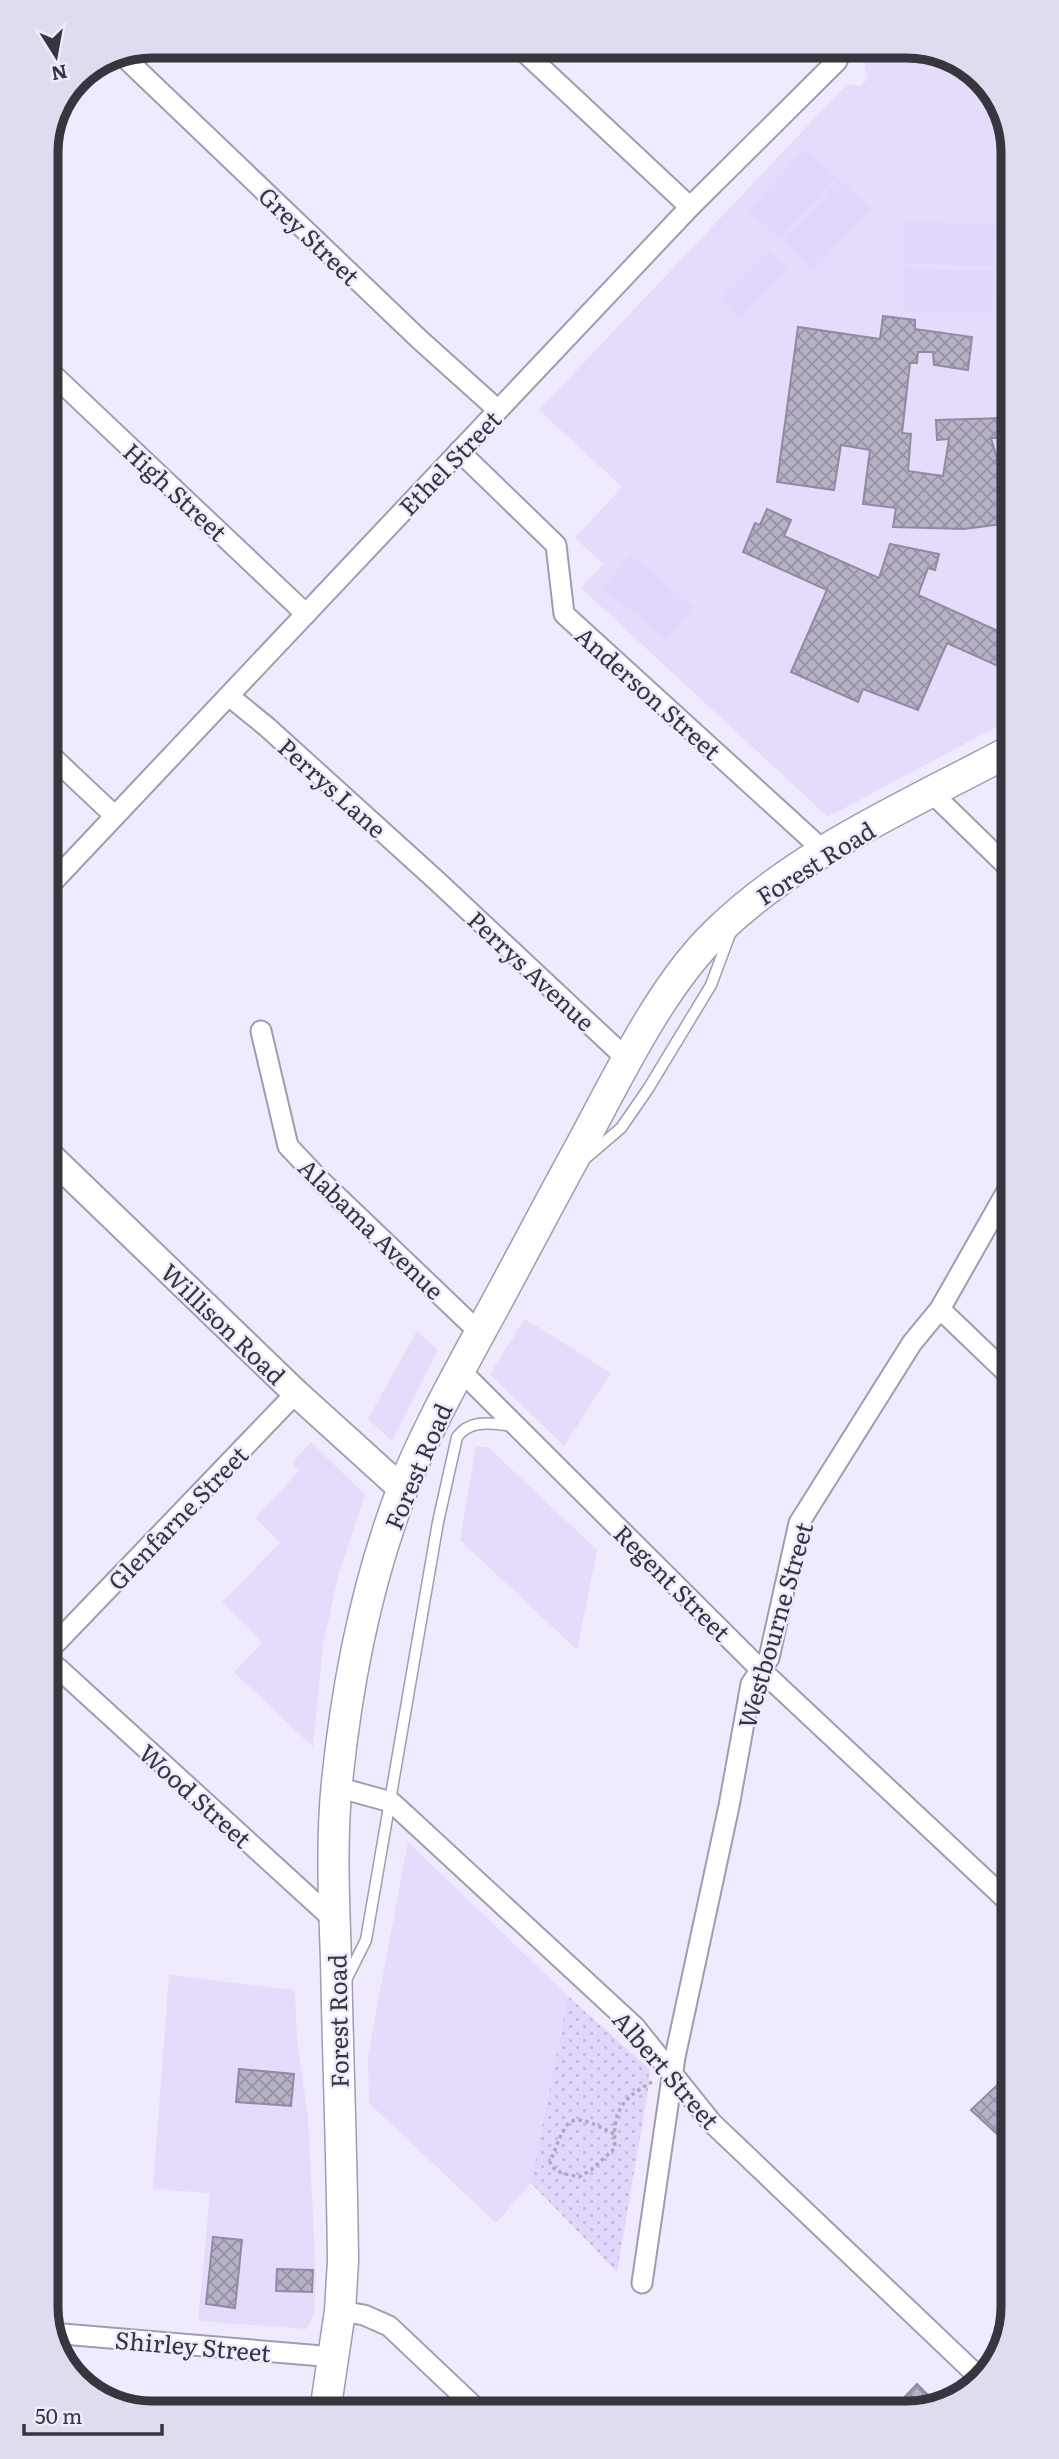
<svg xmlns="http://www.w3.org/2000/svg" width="1059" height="2459" viewBox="0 0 1059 2459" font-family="Literata,serif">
<defs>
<pattern id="park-dots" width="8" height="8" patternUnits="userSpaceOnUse" patternTransform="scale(1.75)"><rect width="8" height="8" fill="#e2d7fb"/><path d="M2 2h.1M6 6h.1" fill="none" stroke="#c2b9d8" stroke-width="1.8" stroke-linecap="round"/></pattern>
<pattern id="building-cross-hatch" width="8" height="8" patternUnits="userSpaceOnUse" patternTransform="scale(1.75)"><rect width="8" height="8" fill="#b7b1c7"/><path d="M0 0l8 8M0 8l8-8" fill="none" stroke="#9691a3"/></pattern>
</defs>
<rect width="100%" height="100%" fill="#efeafd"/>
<g fill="#e4dcfa">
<path d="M873 46H914L972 68 1008 118 1009 720 828 817 581 588 603 564 575 538 622 487 539 410 847 84 861 86 868 78 864 68 866 65 860 60Z"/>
<path d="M525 1319 611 1373 564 1446 490 1374Z"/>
<path d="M417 1331 438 1350 392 1441 368 1419Z"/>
<path d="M311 1442 365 1495 339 1573 323 1644 313 1747 234 1672 262 1643 222 1602 280 1543 255 1518 299 1471 292 1463Z"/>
<path d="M476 1447H488L597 1550 577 1650 460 1540Z"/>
<path d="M408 1842 568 1996 531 2183 496 2223 369 2103 368 2055Z"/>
<path d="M169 1975 295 1990 297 2038 308 2118 316 2276 314 2313 307 2329 198 2321 210 2193 153 2189Z"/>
</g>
<path fill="url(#park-dots)" d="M568 1996 649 2069V2085L617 2272 531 2183Z"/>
<g fill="#e2d7fb">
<path d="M805 149 837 177 780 239 748 210Z"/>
<path d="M840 180 871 209 814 270 783 242Z"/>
<path d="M905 222 994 224 993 266 904 263Z"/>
<path d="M769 251 788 270 740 319 720 299Z"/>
<path d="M904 269 993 271 992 313 903 311Z"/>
<path d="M630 555 693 607 666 639 603 588Z"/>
</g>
<g fill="url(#building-cross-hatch)" stroke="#918ba1" stroke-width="2">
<path d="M883 316 915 320V329L972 337 968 370 934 365 933 352H918L917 363H910L902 433 911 434 908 471 943 476 949 439 937 440 936 420 1002 418 1003 438H991L1009 499V523L964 529 893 527 896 508 863 504 870 450 841 445 834 490 777 482 798 327 880 339Z"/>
<path d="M767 509 791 520 784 536 879 578 890 544 939 554 935 570 928 568 918 595 1009 636V671L947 643 918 710 863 689 858 702 791 672 827 590 743 552 755 523 760 525Z"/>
<path d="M239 2069 294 2074 291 2106 236 2102Z"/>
<path d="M1013 2070V2149L971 2110Z"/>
<path d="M213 2237 242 2240 235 2308 206 2304Z"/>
<path d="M277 2269 313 2270 312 2292 276 2291Z"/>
<path d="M917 2384 932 2399 923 2408H894Z"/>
</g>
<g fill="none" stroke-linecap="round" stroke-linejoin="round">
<g stroke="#a29bb1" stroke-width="13">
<g id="service">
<path d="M837 61 848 56 858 46"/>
<path d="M587 1157 621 1128 648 1089 711 985 730 934"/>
<path d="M346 1980 366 1940 438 1522 457 1437C471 1418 493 1424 514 1426"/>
</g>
</g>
<g stroke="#a29bb1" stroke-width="23">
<g id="minor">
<path d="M518 46 690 207"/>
<path d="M124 57 419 339 498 410"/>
<path d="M46 368 306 614"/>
<path d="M459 451 556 545 564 614 824 851"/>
<path d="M229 696 267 727 437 881 628 1060"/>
<path d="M47 752 115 816"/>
<path d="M932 793 1010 869"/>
<path d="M48 887 690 207 837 61 820 46"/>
<path d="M261 1031 288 1146 319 1179 480 1333"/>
<path d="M940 1309 1011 1377"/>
<path d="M460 1370 761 1670 1012 1905"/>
<path d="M57 1642 296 1393"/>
<path d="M58 1668 335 1921"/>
<path d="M337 1787 391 1802 399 1809 635 2027 712 2123 981 2379"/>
<path d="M642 2283 675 2057 729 1806 751 1684 769 1658 799 1523 912 1343 940 1309 1011 1184"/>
<path d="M340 2311 364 2315 389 2326 479 2411"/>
<path d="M51 2333 334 2357"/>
</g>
</g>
<g stroke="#a29bb1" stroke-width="30">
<path id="secondary" d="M48 1154 296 1393 403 1490"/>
</g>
<g stroke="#a29bb1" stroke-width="33">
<path id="primary" d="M325 2412 340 2311 343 2261C342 2161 338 2060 336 1960 334 1901 331 1841 337 1782 347 1683 367 1581 403 1488 425 1433 454 1381 482 1329 515 1269 546 1209 579 1149 616 1081 660 987 716 933 799 852 909 805 1010 751"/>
</g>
<path stroke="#ada9b9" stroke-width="3.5" stroke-dasharray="3.5 3.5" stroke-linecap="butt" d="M614 2134C567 2109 568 2117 550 2162 554 2174 568 2174 579 2177L591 2170 615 2148C612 2112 621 2099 652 2082"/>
<use href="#service" stroke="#fff" stroke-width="10"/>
<use href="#minor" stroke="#fff" stroke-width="19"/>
<use href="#secondary" stroke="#fff" stroke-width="26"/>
<use href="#primary" stroke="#fff" stroke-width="30"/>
</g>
<g text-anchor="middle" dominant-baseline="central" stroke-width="5" stroke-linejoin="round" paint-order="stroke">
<g font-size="24" fill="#37353e" stroke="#efeafd">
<text transform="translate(310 235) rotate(44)">Grey Street</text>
<text transform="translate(449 462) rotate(-46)">Ethel Street</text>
<text transform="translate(176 491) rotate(43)">High Street</text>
<text transform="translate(649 692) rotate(42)">Anderson Street</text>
<text transform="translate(333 787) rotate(42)">Perrys Lane</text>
<text transform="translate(815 862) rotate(-32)">Forest Road</text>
<text transform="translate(532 970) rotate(43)">Perrys Avenue</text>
<text transform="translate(372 1228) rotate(44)">Alabama Avenue</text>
<text transform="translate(224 1323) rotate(44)">Willison Road</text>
<text transform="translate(417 1466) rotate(-67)">Forest Road</text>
<text transform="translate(177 1517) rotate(-46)">Glenfarne Street</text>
<text transform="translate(673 1582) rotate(45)">Regent Street</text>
<text transform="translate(774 1625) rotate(-74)">Westbourne Street</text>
<text transform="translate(196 1795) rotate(42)">Wood Street</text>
<text transform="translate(337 2021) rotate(-91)">Forest Road</text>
<text transform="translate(667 2069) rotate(49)">Albert Street</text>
<text transform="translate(193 2345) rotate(5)">Shirley Street</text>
</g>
</g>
<path d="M0 0H1059V2459H0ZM152 58H907A94 94 0 0 1 1001 152V2307A94 94 0 0 1 907 2401H152A94 94 0 0 1 58 2307V152A94 94 0 0 1 152 58Z" fill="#e0dcee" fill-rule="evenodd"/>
<path fill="none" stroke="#37353e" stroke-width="9" d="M152 58H907A94 94 0 0 1 1001 152V2307A94 94 0 0 1 907 2401H152A94 94 0 0 1 58 2307V152A94 94 0 0 1 152 58Z"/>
<g transform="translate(56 56) rotate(169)" stroke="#efeafd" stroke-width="5" paint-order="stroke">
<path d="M0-5L12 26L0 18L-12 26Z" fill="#37353e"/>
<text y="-10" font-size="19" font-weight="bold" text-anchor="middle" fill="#37353e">N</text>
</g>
<path d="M24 2424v10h138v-10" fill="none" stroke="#37353e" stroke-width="3.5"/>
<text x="35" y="2424" font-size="21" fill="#37353e" stroke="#efeafd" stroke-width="5" paint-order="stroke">50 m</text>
</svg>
